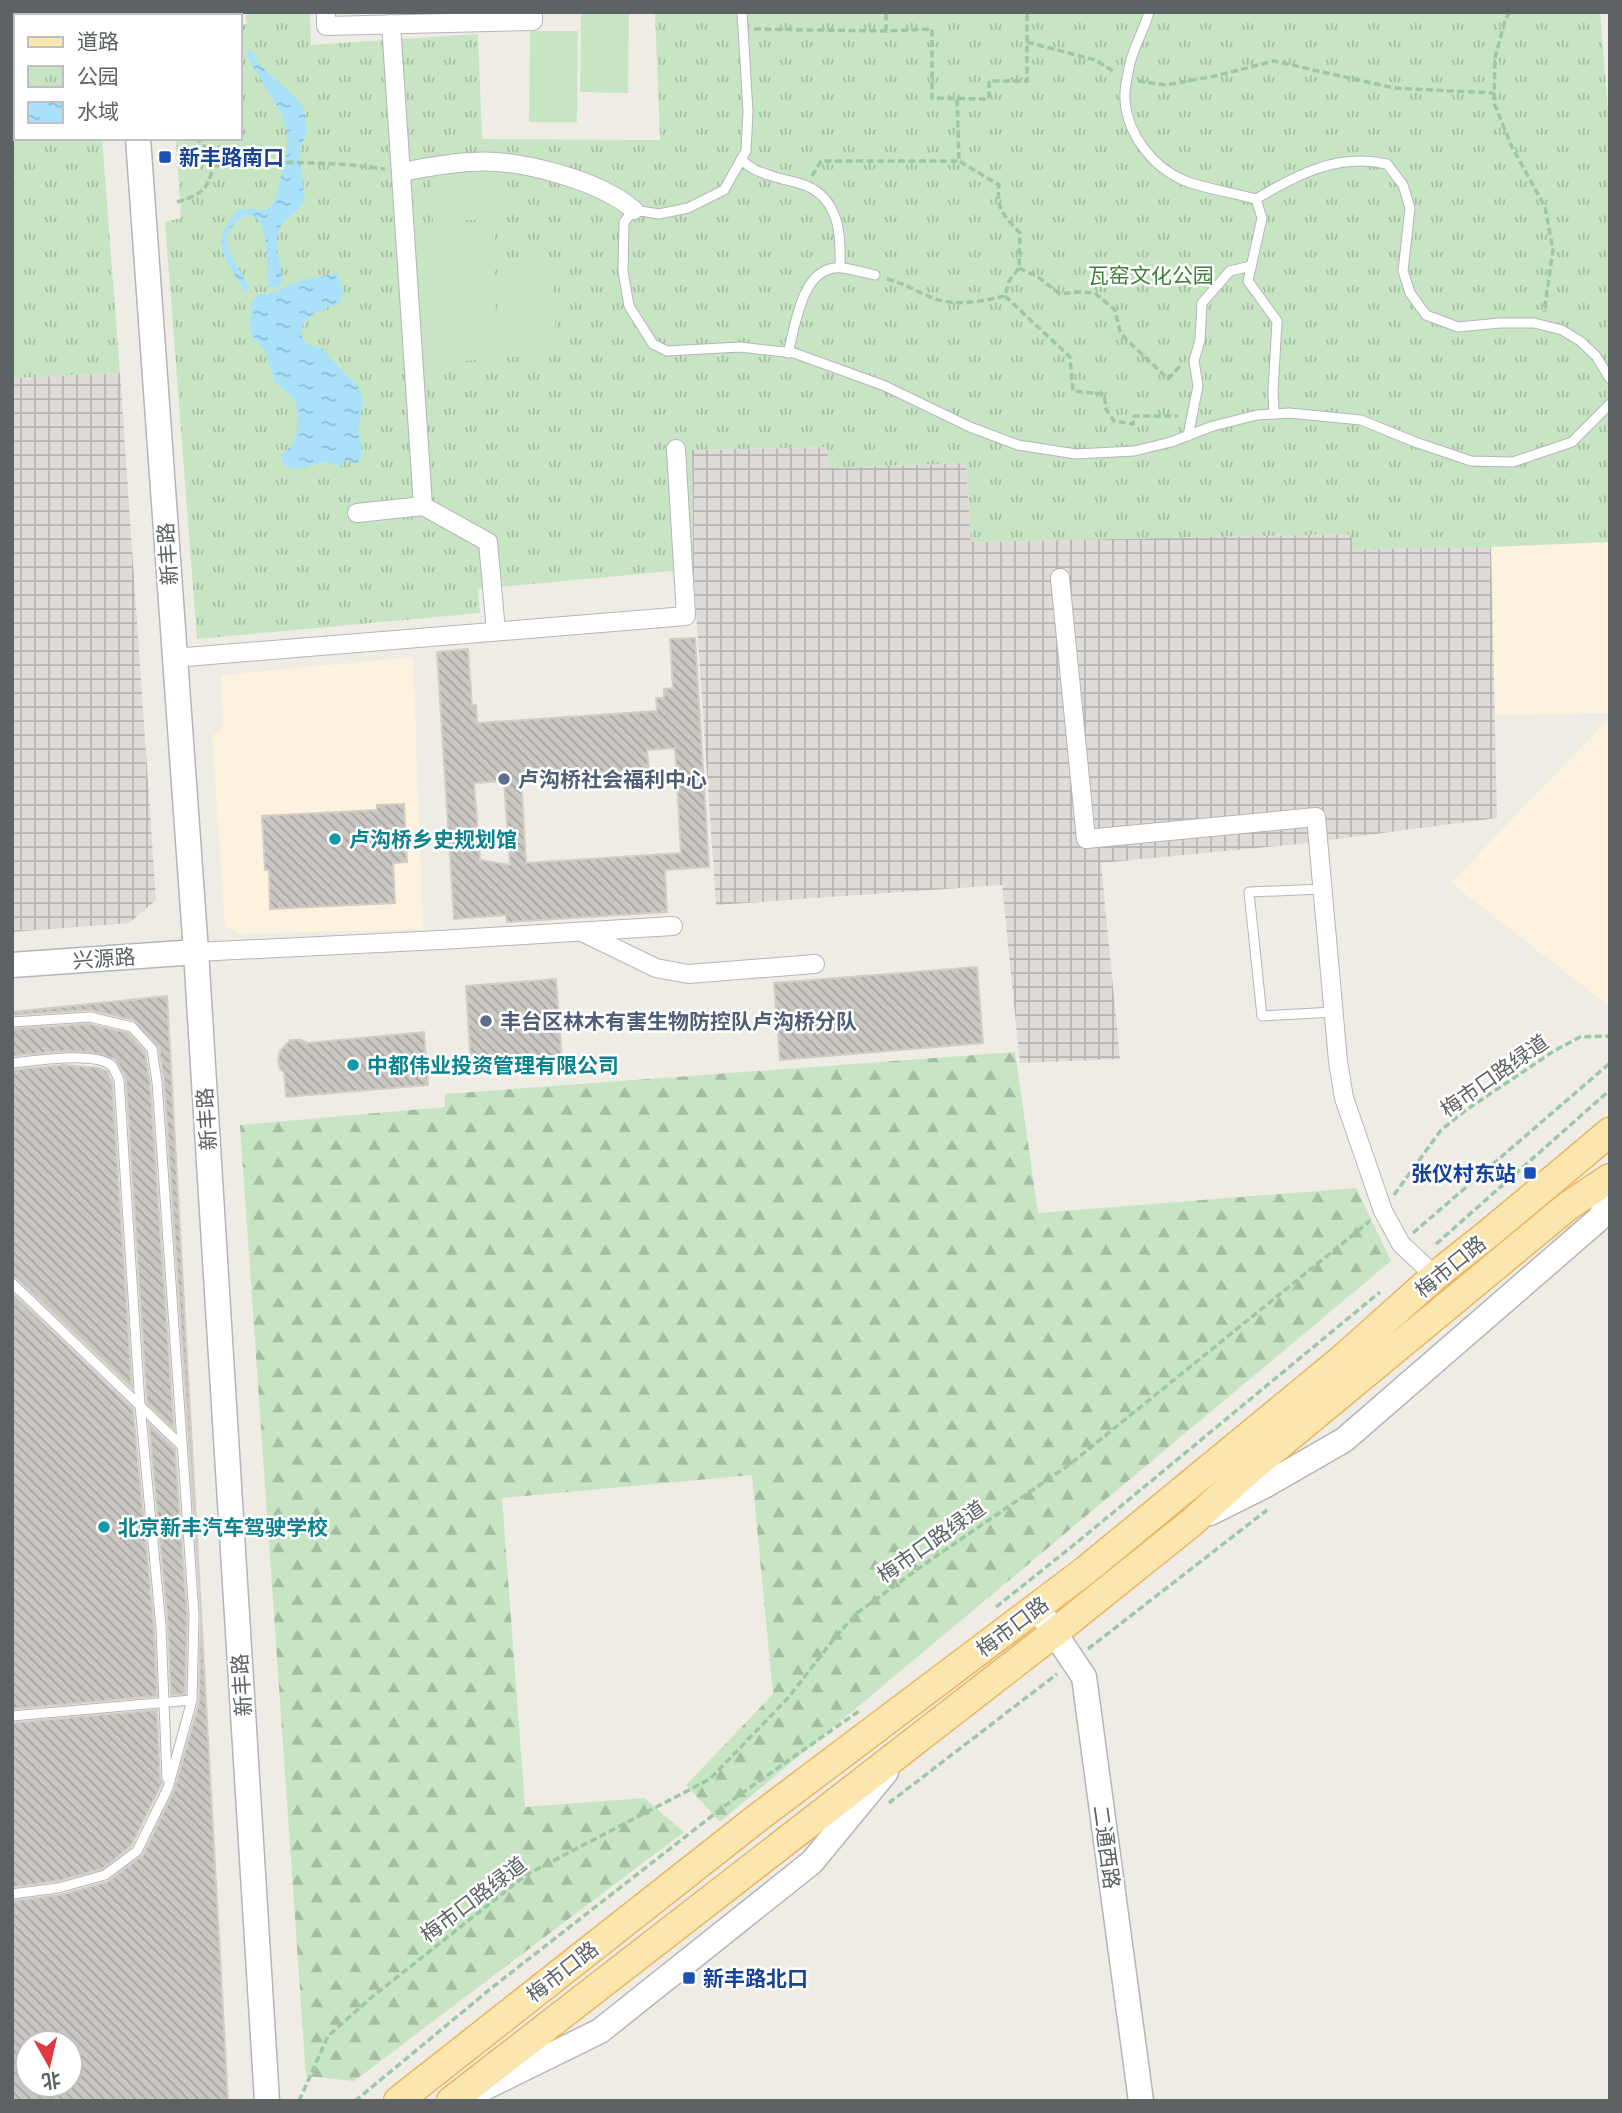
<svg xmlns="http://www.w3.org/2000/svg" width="1622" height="2113" viewBox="0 0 1622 2113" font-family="'IBM Plex Sans','Noto Sans SC',sans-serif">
<defs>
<pattern id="industrial-grid" width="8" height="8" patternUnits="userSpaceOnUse" patternTransform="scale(1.75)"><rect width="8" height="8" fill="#dedbd8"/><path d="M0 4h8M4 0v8" fill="none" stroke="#b7b5b3"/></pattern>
<pattern id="forest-firs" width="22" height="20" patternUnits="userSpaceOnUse" patternTransform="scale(1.75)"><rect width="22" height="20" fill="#c7e5c3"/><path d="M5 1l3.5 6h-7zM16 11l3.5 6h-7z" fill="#a5bda2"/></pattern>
<pattern id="park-tufts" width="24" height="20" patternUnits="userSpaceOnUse" patternTransform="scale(1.75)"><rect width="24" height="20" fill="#c7e5c3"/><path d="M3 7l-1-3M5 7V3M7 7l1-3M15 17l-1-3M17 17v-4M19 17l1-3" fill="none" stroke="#a5bda2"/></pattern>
<pattern id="water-ripples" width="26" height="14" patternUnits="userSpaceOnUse" patternTransform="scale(1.75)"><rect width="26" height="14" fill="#a9e1fb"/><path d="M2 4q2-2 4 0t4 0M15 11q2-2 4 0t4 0" fill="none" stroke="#8dbacf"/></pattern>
<pattern id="building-back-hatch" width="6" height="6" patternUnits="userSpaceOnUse" patternTransform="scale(1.75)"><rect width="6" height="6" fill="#cac7c2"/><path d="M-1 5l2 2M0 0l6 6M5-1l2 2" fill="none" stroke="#a7a5a1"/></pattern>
</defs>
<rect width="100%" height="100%" fill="#efece6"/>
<g fill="#fcf2dd">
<path d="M1610 542V713L1495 715 1491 547Z"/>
<path d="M413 657 423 929 240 934 225 926 212 736 223 728 221 675Z"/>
<path d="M1610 717V1007L1451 883Z"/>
</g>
<g fill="url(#industrial-grid)">
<path d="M120 373 156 900 129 923 12 932V378Z"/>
<path d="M827 447 829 468 966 463 971 542 1352 534 1353 549 1491 547 1497 818 1299 844 1101 863 1120 1059 1020 1063 1002 885 716 905 693 569 692 450Z"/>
</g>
<path fill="url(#forest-firs)" d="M1015 1052 1038 1213 1356 1188 1391 1261 720 1822 686 1785 773 1694 752 1475 502 1498 525 1807 644 1798 684 1832 354 2081 306 2076 240 1125 445 1107V1094Z"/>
<g fill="url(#park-tufts)">
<path d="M12 12H99V16H16V138H102L120 373 12 378Z"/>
<path d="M245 12H310L311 45 478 34 482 139 660 140 655 12H1600L1610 135V542L1491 547 1353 549 1351 534 971 542 966 463 829 468 827 447 692 450 693 569 478 589 480 613 197 639 165 222 181 218 176 138H240V25L247 24Z"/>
</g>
<g fill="#c7e5c3">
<path d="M581 12H629L628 93 580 92Z"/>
<path d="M530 31H578L577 122H529Z"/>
<path d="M500 171 503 218 433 222 430 176Z"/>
<path d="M492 225 498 359 420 363 414 228Z"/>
<path d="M553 259 556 355 505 357 502 261Z"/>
</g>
<g fill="url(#water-ripples)">
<path d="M250 49 260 65 301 103 305 114 307 131 299 152 305 201C297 212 288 217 281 226 272 237 281 269 283 282L275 288 268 287C267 270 269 238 260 223 257 217 252 216 246 215L235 223 227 234 228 248 249 288 245 293C226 258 206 243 239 209L265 210 270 207 276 198 287 150V132L282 115 245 53Z"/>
<path d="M337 273 343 293 339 303C322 310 290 319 306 344L322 348 338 367 358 386 363 400 358 432 362 446 361 456 357 464 346 460 341 466 326 462 295 469 284 465 280 457C301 440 298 426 296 401L275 382 265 351 252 336 250 330 251 303 258 294C279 295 278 288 296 282 309 278 324 276 337 273Z"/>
</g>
<g fill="url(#building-back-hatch)" stroke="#d3cdc4" stroke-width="2" fill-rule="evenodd">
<path d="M695 638 709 867 665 870 667 912 507 922 506 915 454 919 437 652 468 649 472 705H476L477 723 657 711 656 698H664V689L673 688 670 639ZM675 748 681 853 526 863 521 777 649 769 647 750ZM504 781 510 865 480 860 474 783Z"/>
<path d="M404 804 407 862 393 863 395 903 270 909 269 870H265L262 816 377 810V805Z"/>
<path d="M977 967 983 1043 780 1060 774 983Z"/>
<path d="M556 979 562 1060 471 1067 466 986Z"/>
<path d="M167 996 228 2101H12V1901L60 1895 107 1882 143 1855 174 1791 199 1702 201 1615 164 1081 159 1047 134 1020 90 1010 12 1015V1012ZM28 2043H70V2085H28Z"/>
<path d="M89 1024 128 1033 145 1052 150 1083 174 1429 147 1403 126 1080 124 1073 115 1059 92 1052 63 1051 12 1056V1029Z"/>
<path d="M424 1032 428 1085 286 1097 284 1072 280 1069 278 1060 280 1051 290 1040H301L307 1043Z"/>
<path d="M63 1065 100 1068 107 1071 112 1082 132 1388 17 1278 12 1276V1070Z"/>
<path d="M12 1293 133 1409 154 1627 157 1696 12 1709Z"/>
<path d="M149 1424 175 1449 187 1615 185 1694 171 1695 168 1626Z"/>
<path d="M157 1710 160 1778 162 1783 131 1846 102 1869 57 1881 12 1887V1723Z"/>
</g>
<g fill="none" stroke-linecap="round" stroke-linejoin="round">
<g stroke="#b3b6ba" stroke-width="11">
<g id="lane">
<path d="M742 12 748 112 746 151 724 190 688 208 659 214 634 210 624 222 623 271 629 306 653 344 667 351 740 347 794 353 885 386 970 427 1018 445 1076 454 1134 451 1171 442 1213 426 1257 415 1289 413 1361 420 1415 442 1471 461 1513 462 1572 442 1610 404"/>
<path d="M1149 12C1144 31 1132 49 1129 68 1127 78 1124 90 1125 100 1127 134 1153 167 1183 180 1201 188 1235 193 1256 199 1298 174 1338 153 1387 164L1403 185 1410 208 1403 271 1410 293 1426 315 1458 327 1500 323H1534L1562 330 1580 341 1596 356 1610 379"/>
<path d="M741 159C751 170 760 172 775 177 785 180 797 182 807 186 840 201 841 236 840 267"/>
<path d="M1256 199 1262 218 1248 281 1277 321 1273 392 1274 414"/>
<path d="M788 353C796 324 802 264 842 268 853 269 864 273 875 275"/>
<path d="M1188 436 1198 386 1194 361 1200 340 1202 303 1230 271 1251 266"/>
<path d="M1323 889 1249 892 1262 1016 1334 1012"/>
<path d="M12 1022 90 1017 132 1027 152 1049 157 1082 194 1615 192 1700 168 1788 137 1851 105 1875 58 1888 12 1894"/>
<path d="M12 1063C34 1061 93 1051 111 1065 114 1068 117 1075 119 1080L140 1405 161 1627 167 1778"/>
<path d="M12 1283 182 1446"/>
<path d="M12 1716 192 1700"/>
</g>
</g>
<g stroke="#b3b6ba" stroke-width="20">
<g id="street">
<path d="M326 12V26L533 21V12"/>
<path d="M391 24 423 506 488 542 496 631"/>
<path d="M401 172C424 168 448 163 471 162 517 158 599 180 634 210"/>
<path d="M357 513 423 506"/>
<path d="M1060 578 1086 839 1316 817 1338 1061 1344 1098 1383 1211 1401 1244 1435 1276"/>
<path d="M174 658 686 616 676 449"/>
<path d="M584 933 656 968 688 974 815 964"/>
<path d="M196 952 440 940 673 926"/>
</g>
</g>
<g stroke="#b2b6ba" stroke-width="27">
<g id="secondary">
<path d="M134 16V12"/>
<path d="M138 138 196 952 267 2101"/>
<path d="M12 965 196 952"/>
<path d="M1210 1513 1264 1486 1344 1440 1600 1218 1610 1198"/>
<path d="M1037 1607 1084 1677 1141 2101"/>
<path d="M472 2094 600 2031 812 1862 886 1772"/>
</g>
</g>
<g stroke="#ebb562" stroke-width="31">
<g id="primary">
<path d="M398 2101 756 1819 1086 1570 1341 1360 1435 1276 1488 1234 1610 1132"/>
<path d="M451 2101 1054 1633 1191 1523 1249 1470 1568 1206 1610 1178"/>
</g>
</g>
<g stroke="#9ec8a5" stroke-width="3.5" stroke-dasharray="7 3.5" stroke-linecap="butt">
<path d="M1510 12 1505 20 1495 58 1494 103 1512 147 1545 207 1553 250 1544 312"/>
<path d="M754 29 886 31 932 29V98L989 99V81H1027V12"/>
<path d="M886 31V12"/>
<path d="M1027 42 1095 60 1115 72"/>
<path d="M1138 81 1166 85 1215 76 1274 61 1394 88 1494 93"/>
<path d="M213 166C271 161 328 161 385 169"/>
<path d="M812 176 821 161H959L957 98"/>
<path d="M177 202C205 194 211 186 214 156L196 138"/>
<path d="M1019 268 1038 277 1060 294 1077 292 1095 293 1115 310 1120 331 1125 338 1168 379 1181 365"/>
<path d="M887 279C904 283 917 292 933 298 956 307 982 301 1005 296L1009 281 1019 268 1020 233C1004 216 996 209 999 185L959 161"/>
<path d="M1005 296 1070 357 1073 391 1104 394 1106 409 1114 421 1133 424 1134 416H1178"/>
<path d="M1394 1195 1441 1130 1466 1110 1554 1051 1580 1037 1610 1036"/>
<path d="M1413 1233 1610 1063"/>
<path d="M1436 1244 1610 1090"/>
<path d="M996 1607 1075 1544 1380 1292"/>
<path d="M1088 1649 1267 1510"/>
<path d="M889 1803 1057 1674"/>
<path d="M299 2101 328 2036 372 1997 526 1875 710 1779 788 1698 837 1635 857 1613 929 1561 1069 1465 1370 1221"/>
<path d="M355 2101 494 1986 735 1798 859 1711"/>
</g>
<use href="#lane" stroke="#fff" stroke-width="9"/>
<use href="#street" stroke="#fff" stroke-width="18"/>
<use href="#secondary" stroke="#fff" stroke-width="24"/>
<use href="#primary" stroke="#fbe6ae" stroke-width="28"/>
</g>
<g fill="#1a4fb4" stroke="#fff" stroke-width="2.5">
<rect x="158" y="150" width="14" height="14" rx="3.5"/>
<rect x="1523" y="1166" width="14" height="14" rx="3.5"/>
<rect x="682" y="1971" width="14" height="14" rx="3.5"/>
</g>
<g fill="#5c6f8a" stroke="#fff" stroke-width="2.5">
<circle cx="504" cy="779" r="7"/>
<circle cx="486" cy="1021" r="7"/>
</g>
<g fill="#0f9aa8" stroke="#fff" stroke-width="2.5">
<circle cx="335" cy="839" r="7"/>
<circle cx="353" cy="1065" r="7"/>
<circle cx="104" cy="1527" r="7"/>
</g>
<g text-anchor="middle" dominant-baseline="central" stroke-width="5" stroke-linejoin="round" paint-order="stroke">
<g font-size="21" font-weight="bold" fill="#164399" stroke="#fff" text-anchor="start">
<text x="179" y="157">新丰路南口</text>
<text x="1516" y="1173" text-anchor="end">张仪村东站</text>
<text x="703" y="1978">新丰路北口</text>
</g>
<g font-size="21" fill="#3d8138" stroke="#fff">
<text x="1151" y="275">瓦窑文化公园</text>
</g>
<g font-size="21" fill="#5d6265" stroke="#fff">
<text transform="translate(167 554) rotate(-94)">新丰路</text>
<text transform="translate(104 958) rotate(-4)">兴源路</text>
<text transform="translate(1494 1075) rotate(-35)">梅市口路绿道</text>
<text transform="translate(206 1119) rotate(-94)">新丰路</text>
<text transform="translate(1450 1266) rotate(-39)">梅市口路</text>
<text transform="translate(931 1541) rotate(-35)">梅市口路绿道</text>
<text transform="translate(1012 1626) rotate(-37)">梅市口路</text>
<text transform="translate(241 1685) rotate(-94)">新丰路</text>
<text transform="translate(1107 1847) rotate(82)">二通西路</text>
<text transform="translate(473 1899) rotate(-37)">梅市口路绿道</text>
<text transform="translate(562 1971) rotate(-38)">梅市口路</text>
</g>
<g font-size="21" font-weight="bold" fill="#4e5e75" stroke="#fff" text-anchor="start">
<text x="518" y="779">卢沟桥社会福利中心</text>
<text x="500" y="1021">丰台区林木有害生物防控队卢沟桥分队</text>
</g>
<g font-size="21" font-weight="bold" fill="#0d838f" stroke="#fff" text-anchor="start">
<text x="349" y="839">卢沟桥乡史规划馆</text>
<text x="367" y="1065">中都伟业投资管理有限公司</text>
<text x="118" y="1527">北京新丰汽车驾驶学校</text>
</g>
</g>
<rect width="1622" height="2113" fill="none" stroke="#5d6265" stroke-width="28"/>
<rect x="14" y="14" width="228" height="126" fill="#ffffff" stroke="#bec0c1" stroke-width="2"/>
<rect x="28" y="37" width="35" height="10" fill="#fbe6ae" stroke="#bec0c1" stroke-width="2"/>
<text x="77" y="49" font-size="21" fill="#5d6265">道路</text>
<rect x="28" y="66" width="35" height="21" fill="url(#park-tufts)" stroke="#bec0c1" stroke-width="2"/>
<text x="77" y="84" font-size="21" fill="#5d6265">公园</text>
<rect x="28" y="102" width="35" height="21" fill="url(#water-ripples)" stroke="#bec0c1" stroke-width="2"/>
<text x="77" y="119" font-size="21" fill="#5d6265">水域</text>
<g transform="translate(49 2064) rotate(172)"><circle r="33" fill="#ffffff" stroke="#bec0c1" stroke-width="2"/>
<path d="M0-5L12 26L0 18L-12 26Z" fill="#e1393f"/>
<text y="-10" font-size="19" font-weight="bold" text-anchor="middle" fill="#5d6265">北</text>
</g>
</svg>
